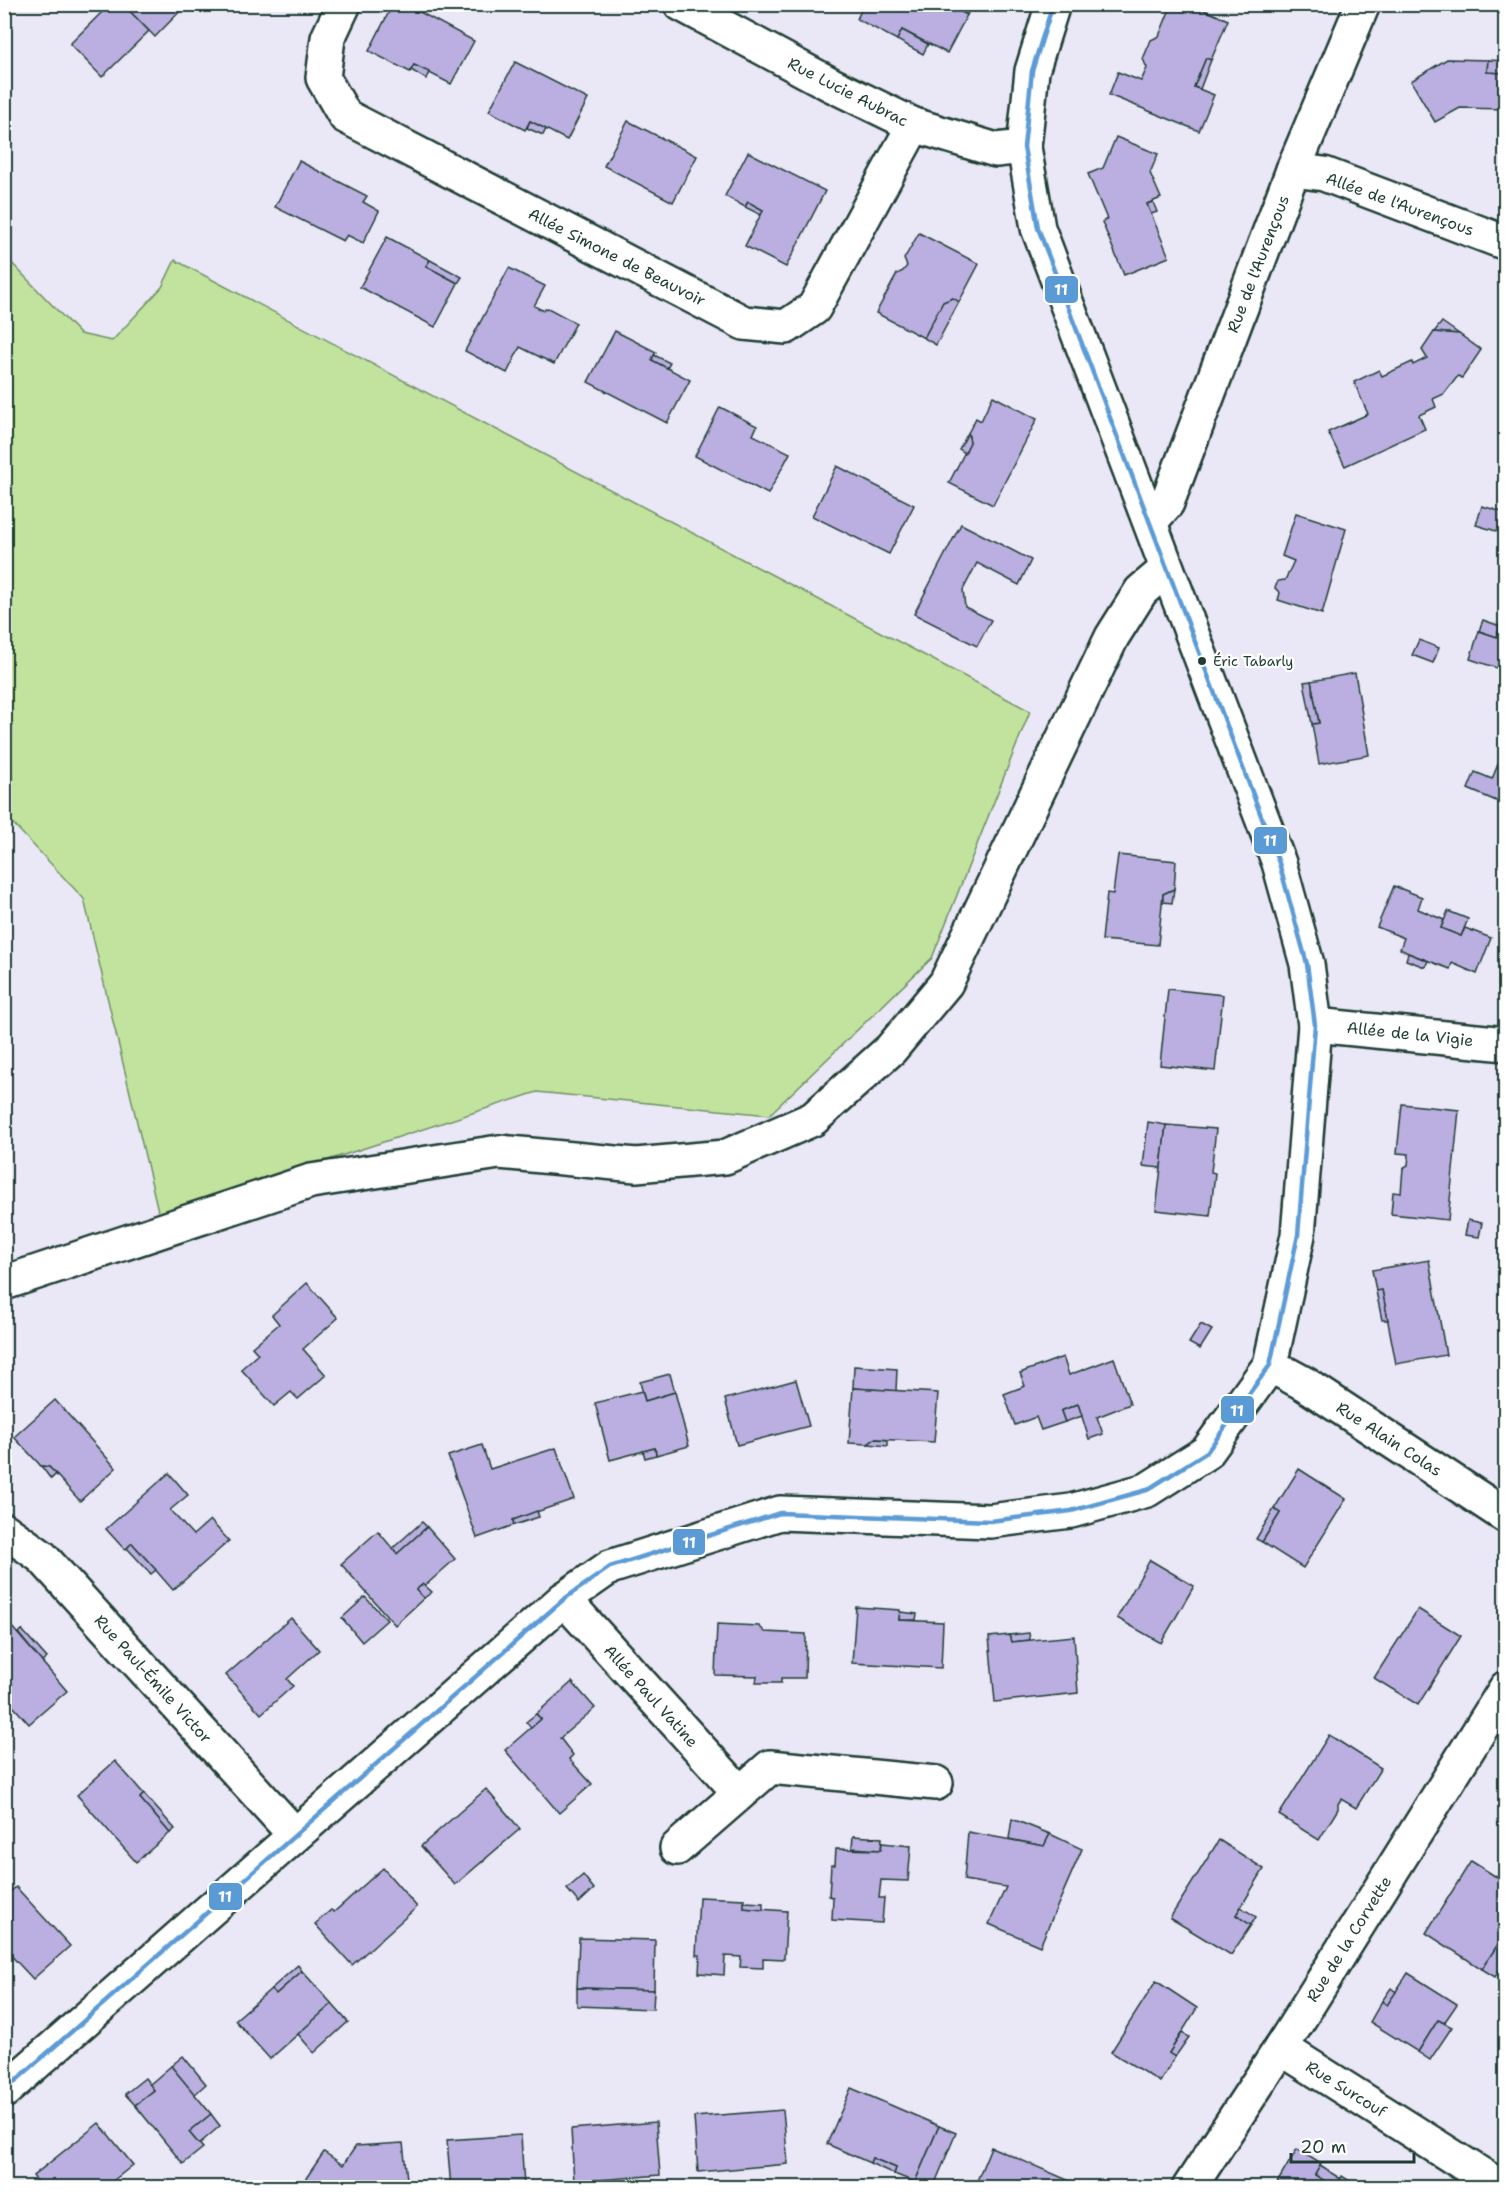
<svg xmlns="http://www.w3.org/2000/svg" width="1510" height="2192" viewBox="0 0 1510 2192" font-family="'Shantell Sans',sans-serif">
<rect width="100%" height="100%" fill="#eae7f6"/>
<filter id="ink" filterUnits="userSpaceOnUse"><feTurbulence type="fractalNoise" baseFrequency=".0167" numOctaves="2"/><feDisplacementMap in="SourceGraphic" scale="12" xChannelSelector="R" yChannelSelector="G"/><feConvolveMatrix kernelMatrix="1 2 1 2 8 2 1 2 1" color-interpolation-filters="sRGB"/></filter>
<g filter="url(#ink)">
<path fill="#c1e39d" stroke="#709068" stroke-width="1.5" d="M5 256 80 334 112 341 162 287 175 260 1030 711 932 958 769 1115 537 1092 159 1215 84 899 5 815Z"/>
<g fill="#baafe0" stroke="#1f3d34" stroke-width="1.5">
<path d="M110 4H123L149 31 102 77 70 44Z"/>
<path d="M123 4H187L155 37Z"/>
<path d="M393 4H405L474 41 451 84 414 65 410 72 369 51Z"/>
<path d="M864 4H948L967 15 947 53 902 30 897 40 857 19Z"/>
<path d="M948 4H972L967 15Z"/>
<path d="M1172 4H1190L1228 20 1211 60 1206 58 1194 87 1214 95 1199 131 1109 95 1118 72 1141 81 1147 68 1143 59 1151 40 1159 36Z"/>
<path d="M902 30 928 44 923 54 897 40Z"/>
<path d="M1206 58 1211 60 1200 89 1194 87Z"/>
<path d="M1447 59 1488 60 1487 72 1506 73V109L1460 108 1435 122 1411 81Z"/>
<path d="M1488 60 1506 61V73L1487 72Z"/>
<path d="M515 62 588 99 567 140 530 121 525 130 489 111Z"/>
<path d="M414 65 429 72 426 79 411 70Z"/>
<path d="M530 121 546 129 543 135 527 128Z"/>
<path d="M628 121 697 156 673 202 604 166Z"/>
<path d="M1116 137 1158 154 1150 173 1161 198 1147 204 1169 257 1124 275 1102 222 1107 219 1088 174 1103 168Z"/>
<path d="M748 152 825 191 786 267 745 246 763 210 748 202 745 207 725 196Z"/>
<path d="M299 161 367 196 363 202 379 211 363 243 347 235 343 241 275 207Z"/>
<path d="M748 202 763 210 761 215 745 207Z"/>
<path d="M1153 202 1157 212 1151 214 1147 204Z"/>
<path d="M919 233 979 264 959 302 953 298 943 302 924 338 876 313 897 274 903 271 907 266 904 259Z"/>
<path d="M387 237 430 260 426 266 458 283 435 327 360 287Z"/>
<path d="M430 260 462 277 458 283 426 266Z"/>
<path d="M509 268 545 286 534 306 542 310 548 308 576 323 554 364 520 347 507 373 465 351Z"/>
<path d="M953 298 959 302 936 345 924 338 943 302Z"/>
<path d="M1442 322 1459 334 1434 332Z"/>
<path d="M615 331 656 352 652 360 690 380 667 423 588 382Z"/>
<path d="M1434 332 1459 334 1481 350 1462 378 1458 376 1444 394 1433 399 1436 407 1419 415 1425 429 1345 466 1328 432 1368 414 1354 382 1379 370 1382 376 1412 362 1413 365 1427 358 1422 350Z"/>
<path d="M654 355 670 363 667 368 652 360Z"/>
<path d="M993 396 1037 419 993 505 949 483 970 442 968 433 976 418 981 421Z"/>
<path d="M720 407 757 426 753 435 790 453 768 494 695 456Z"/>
<path d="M968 433 970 442 965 453 959 449Z"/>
<path d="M837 466 914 505 889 554 812 516Z"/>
<path d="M1482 506 1506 513V534L1476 525Z"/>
<path d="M1296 513 1346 529 1322 614 1278 600 1280 593 1275 588 1278 581 1285 580 1294 561 1282 556Z"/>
<path d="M961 524 1031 560 1019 585 977 563 963 590 965 607 991 620 977 646 914 614Z"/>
<path d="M1483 620 1500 626 1497 637 1479 631Z"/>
<path d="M1500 626 1506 627V671L1470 659 1479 631 1497 637Z"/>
<path d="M1419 640 1439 648 1433 663 1412 655Z"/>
<path d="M1355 673 1369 755 1319 764 1312 724 1319 723 1311 681Z"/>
<path d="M1311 681 1319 723 1312 724 1304 682Z"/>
<path d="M1506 745V805L1468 789 1475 772 1492 779Z"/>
<path d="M1118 855 1176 861 1174 889 1163 894 1158 945 1102 940 1107 893 1113 894Z"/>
<path d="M1394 886 1422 897 1418 909 1444 920 1441 928 1461 936 1465 928 1491 938 1477 974 1452 963 1450 969 1408 953 1400 949 1404 938 1377 927Z"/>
<path d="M1174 889 1172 903 1163 902V894Z"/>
<path d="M1448 911 1468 919 1461 936 1441 928Z"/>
<path d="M1408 953 1428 961 1425 967 1406 960Z"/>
<path d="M1168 989 1223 995 1215 1071 1160 1065Z"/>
<path d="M1402 1104 1459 1110 1448 1220 1391 1214 1393 1192 1401 1193 1403 1168 1408 1165 1409 1154 1397 1153Z"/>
<path d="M1148 1122 1166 1125 1161 1168 1143 1166Z"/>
<path d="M1166 1125 1216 1129 1211 1172 1215 1173 1210 1216 1156 1210Z"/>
<path d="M1468 1220 1482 1223 1479 1237 1465 1235Z"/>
<path d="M1429 1260 1446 1355 1396 1364 1382 1290 1376 1291 1372 1270Z"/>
<path d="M307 1283 338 1318 303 1349 326 1375 298 1399 291 1392 274 1406 241 1369 258 1354 252 1347 279 1324 272 1315Z"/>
<path d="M1382 1290 1388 1320H1382L1376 1291Z"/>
<path d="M1201 1324 1212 1330 1200 1349 1189 1343Z"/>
<path d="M1063 1357 1069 1375 1114 1358 1130 1404 1097 1417 1103 1434 1089 1439 1078 1404 1061 1411 1065 1422 1041 1430 1036 1417 1015 1425 1004 1394 1025 1386 1020 1373Z"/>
<path d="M854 1366 897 1369 896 1391 853 1388Z"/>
<path d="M670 1374 675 1392 645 1401 640 1382Z"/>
<path d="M796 1380 809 1426 737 1445 725 1399Z"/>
<path d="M853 1388 938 1393 934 1442 875 1439 868 1444 849 1443Z"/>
<path d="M642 1391 645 1401 675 1392 689 1446 656 1455 655 1448 610 1460 595 1403Z"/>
<path d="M55 1400 116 1468 80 1501 49 1467 41 1466 14 1437Z"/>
<path d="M1078 1404 1082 1416 1065 1422 1061 1411Z"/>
<path d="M875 1439 888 1440V1446L868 1444Z"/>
<path d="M482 1445 490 1469 556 1448 574 1499 513 1520 514 1525 477 1538 448 1456Z"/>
<path d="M655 1448 656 1455 645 1458 643 1451Z"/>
<path d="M41 1466 49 1467 56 1474 51 1479Z"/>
<path d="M1299 1469 1346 1499 1303 1568 1262 1542 1280 1513 1274 1509Z"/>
<path d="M169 1473 188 1495 170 1510 193 1535 210 1520 229 1541 173 1590 132 1543 125 1550 106 1529Z"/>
<path d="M1274 1509 1280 1513 1262 1542 1256 1539Z"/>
<path d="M537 1511 539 1517 514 1525 513 1520Z"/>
<path d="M422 1522 427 1527 397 1554 393 1548Z"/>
<path d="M427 1527 455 1559 426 1585 423 1584 416 1590 424 1598 395 1625 341 1564 378 1531 397 1554Z"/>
<path d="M132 1543 156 1570 151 1574 127 1548Z"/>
<path d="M1150 1560 1194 1586 1161 1643 1117 1618Z"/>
<path d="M423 1584 432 1592 424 1598 416 1590Z"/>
<path d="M365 1597 387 1620 362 1642 342 1618Z"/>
<path d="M856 1607 900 1610 899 1620 943 1622 941 1668 852 1663Z"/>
<path d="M1418 1609 1461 1636 1418 1705 1374 1678Z"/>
<path d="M900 1612 917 1614 916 1620H899Z"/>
<path d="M291 1618 319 1650 287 1679 293 1686 261 1714 226 1675Z"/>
<path d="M5 1619 67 1691 29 1724 4 1696Z"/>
<path d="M717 1624 759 1626 765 1632 806 1634 805 1678H781V1683H756L757 1676 715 1675Z"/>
<path d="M22 1630 47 1658 42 1662 18 1633Z"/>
<path d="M1029 1633 1030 1640 1011 1642 1009 1635Z"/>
<path d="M1009 1635 1011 1642 1074 1636 1078 1693 995 1702 989 1637Z"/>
<path d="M572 1682 595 1708 560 1738 573 1755 569 1759 592 1784 559 1813 505 1750 541 1719 536 1714Z"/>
<path d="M536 1714 541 1719 531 1728 526 1722Z"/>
<path d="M1329 1735 1381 1768 1356 1808 1341 1799 1338 1804V1809L1319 1840 1279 1815Z"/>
<path d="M115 1761 144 1794 140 1798 170 1833 136 1862 77 1795Z"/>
<path d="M486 1789 520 1829 455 1885 421 1846Z"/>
<path d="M144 1794 175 1829 170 1833 140 1798Z"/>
<path d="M1012 1819 1050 1834 1044 1846 1009 1839Z"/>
<path d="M968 1832 1044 1846 1050 1834 1082 1849 1040 1946 989 1924 1006 1887 964 1880Z"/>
<path d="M853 1836 882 1838 881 1850 852 1848Z"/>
<path d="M1219 1840 1264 1869 1236 1915 1251 1925 1231 1955 1170 1918Z"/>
<path d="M882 1843 911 1846 908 1881 881 1880 879 1898H884L882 1923 832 1920 833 1897 829 1896 831 1865H835L836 1849 881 1850Z"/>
<path d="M1471 1861 1506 1883V1932L1482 1969 1426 1933Z"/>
<path d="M383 1868 417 1907 352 1965 315 1924 331 1910 334 1912Z"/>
<path d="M583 1875 594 1889 579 1903 567 1889Z"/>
<path d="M16 1887 70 1946 33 1979 4 1948V1897Z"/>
<path d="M699 1897 745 1899 744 1908 787 1911 784 1959 763 1958V1968L740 1967 741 1957 725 1956 724 1975 699 1973 700 1955H696Z"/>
<path d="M744 1902 763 1903V1910L744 1908Z"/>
<path d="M1241 1907 1256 1917 1251 1925 1236 1915Z"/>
<path d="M1506 1932V1961L1495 1977 1482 1969Z"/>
<path d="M579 1938 655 1940 654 1990 577 1988Z"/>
<path d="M298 1965 302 1971 276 1994 271 1989Z"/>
<path d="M302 1971 332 2004 270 2059 235 2020 271 1989 276 1994Z"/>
<path d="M1408 1973 1457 2004 1444 2023 1438 2020 1418 2052 1370 2022 1382 2001 1387 2005Z"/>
<path d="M1156 1981 1197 2008 1169 2053 1175 2057 1160 2082 1111 2052Z"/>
<path d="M577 1988 654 1990 653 2009 577 2006Z"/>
<path d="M1391 1988 1396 1992 1387 2005 1382 2001Z"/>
<path d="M332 2004 348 2022 314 2053 298 2034Z"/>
<path d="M1438 2020 1452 2027 1430 2060 1418 2052Z"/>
<path d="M1182 2033 1189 2037 1175 2057 1169 2053Z"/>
<path d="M183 2056 206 2084 194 2095 171 2066Z"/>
<path d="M171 2066 211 2114 189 2132 203 2148 183 2164 135 2105 154 2090 149 2085Z"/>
<path d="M145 2078 154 2090 135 2105 125 2094Z"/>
<path d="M851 2088 939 2126 915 2182 894 2174 896 2168 872 2158 870 2163 827 2144Z"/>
<path d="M783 2110 788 2164 698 2172 694 2117Z"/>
<path d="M211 2114 220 2126 199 2144 189 2132Z"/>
<path d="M656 2122 660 2175 574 2182 571 2129Z"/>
<path d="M99 2123 133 2165 104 2188H42L33 2176Z"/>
<path d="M939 2126 956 2133 933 2188H927L915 2182Z"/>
<path d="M521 2135 524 2187 505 2188V2184L451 2188 447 2140Z"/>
<path d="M403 2143 408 2188H306L302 2184 324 2152 343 2165 356 2146Z"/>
<path d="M991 2147 1086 2188H974Z"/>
<path d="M1297 2149 1321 2164 1315 2175 1335 2187 1342 2176 1361 2188H1274Z"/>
<path d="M872 2158 896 2168 894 2174 870 2163Z"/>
<path d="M1320 2166 1341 2179 1335 2187 1315 2175Z"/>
</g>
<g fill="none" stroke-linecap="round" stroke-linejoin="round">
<g stroke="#1f3d34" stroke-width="38">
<g id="minor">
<path d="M344 4 328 38 323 78 345 116 744 323 786 327 814 308 914 125"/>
<path d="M681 4 832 85 914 125 996 150 1024 147"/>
<path d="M1293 170 1324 174 1506 243"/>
<path d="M1150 522 1167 503 1293 170 1363 4"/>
<path d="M1315 1025 1506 1044"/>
<path d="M4 1283 311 1181 499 1152 636 1165 725 1157 813 1119 891 1049 946 983 1112 637 1141 591 1167 569"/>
<path d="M1270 1365 1305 1384 1506 1516"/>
<path d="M4 1530 42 1557 295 1835"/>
<path d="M564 1599 739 1792"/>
<path d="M677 1848 770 1767 936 1783"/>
<path d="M1281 2048 1502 2188"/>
<path d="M4 2091 564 1599 610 1567 780 1513 990 1521 1071 1511 1147 1490 1207 1452 1270 1365 1298 1235 1315 1025 1307 964 1279 863 1038 228 1024 147 1032 71 1053 4"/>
<path d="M1189 2188 1281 2048 1506 1688"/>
</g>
</g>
<use href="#minor" stroke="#fff" stroke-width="33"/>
<g stroke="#fff" stroke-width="9">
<path id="bus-1" d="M4 2091 564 1599 610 1567 780 1513 990 1521 1071 1511 1147 1490 1207 1452 1270 1365 1298 1235 1315 1025 1307 964 1279 863 1038 228 1024 147 1032 71 1053 4"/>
</g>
<use href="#bus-1" stroke="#5b9bd5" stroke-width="4.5"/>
</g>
</g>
<circle fill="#1f3d34" stroke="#fff" stroke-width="2" cx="1202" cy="661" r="5"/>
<g text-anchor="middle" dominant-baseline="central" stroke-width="4.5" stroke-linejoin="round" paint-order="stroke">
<g font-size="14" fill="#1f3d34" stroke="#fff" text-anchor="start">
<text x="1213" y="661">Éric Tabarly</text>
</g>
<g font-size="16" fill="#1f3d34" stroke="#fff">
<text transform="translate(848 92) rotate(27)">Rue Lucie Aubrac</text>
<text transform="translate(1400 204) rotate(20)">Allée de l'Aurençous</text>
<text transform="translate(617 257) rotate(27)">Allée Simone de Beauvoir</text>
<text transform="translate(1258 264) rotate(-69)">Rue de l'Aurençous</text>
<text transform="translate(1410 1034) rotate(6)">Allée de la Vigie</text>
<text transform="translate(1389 1439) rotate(33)">Rue Alain Colas</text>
<text transform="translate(153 1679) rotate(48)">Rue Paul-Émile Victor</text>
<text transform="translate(651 1696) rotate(48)">Allée Paul Vatine</text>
<text transform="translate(1349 1939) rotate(-58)">Rue de la Corvette</text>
<text transform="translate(1346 2089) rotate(32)">Rue Surcouf</text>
</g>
</g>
<g stroke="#fff" stroke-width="2">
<rect x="1044" y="275" width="35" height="29" rx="6" fill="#5b9bd5"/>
<rect x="1253" y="826" width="35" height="29" rx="6" fill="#5b9bd5"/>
<rect x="1220" y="1395" width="35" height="29" rx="6" fill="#5b9bd5"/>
<rect x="672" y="1528" width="34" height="28" rx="6" fill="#5b9bd5"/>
<rect x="208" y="1882" width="35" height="29" rx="6" fill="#5b9bd5"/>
</g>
<g font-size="16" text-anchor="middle" font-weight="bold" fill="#fff">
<text x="1061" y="295">11</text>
<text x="1270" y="846">11</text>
<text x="1237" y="1416">11</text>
<text x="689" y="1548">11</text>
<text x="225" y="1902">11</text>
</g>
<rect width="1510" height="2192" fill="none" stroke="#fff" stroke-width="24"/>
<rect x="12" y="12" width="1486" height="2168" fill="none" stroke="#1f3d34" stroke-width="2" filter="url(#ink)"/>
<path d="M1291 2153v9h123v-9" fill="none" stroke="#1f3d34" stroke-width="3"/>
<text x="1300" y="2153" font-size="18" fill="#1f3d34" stroke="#ffffff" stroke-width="4.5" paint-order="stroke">20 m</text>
</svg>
